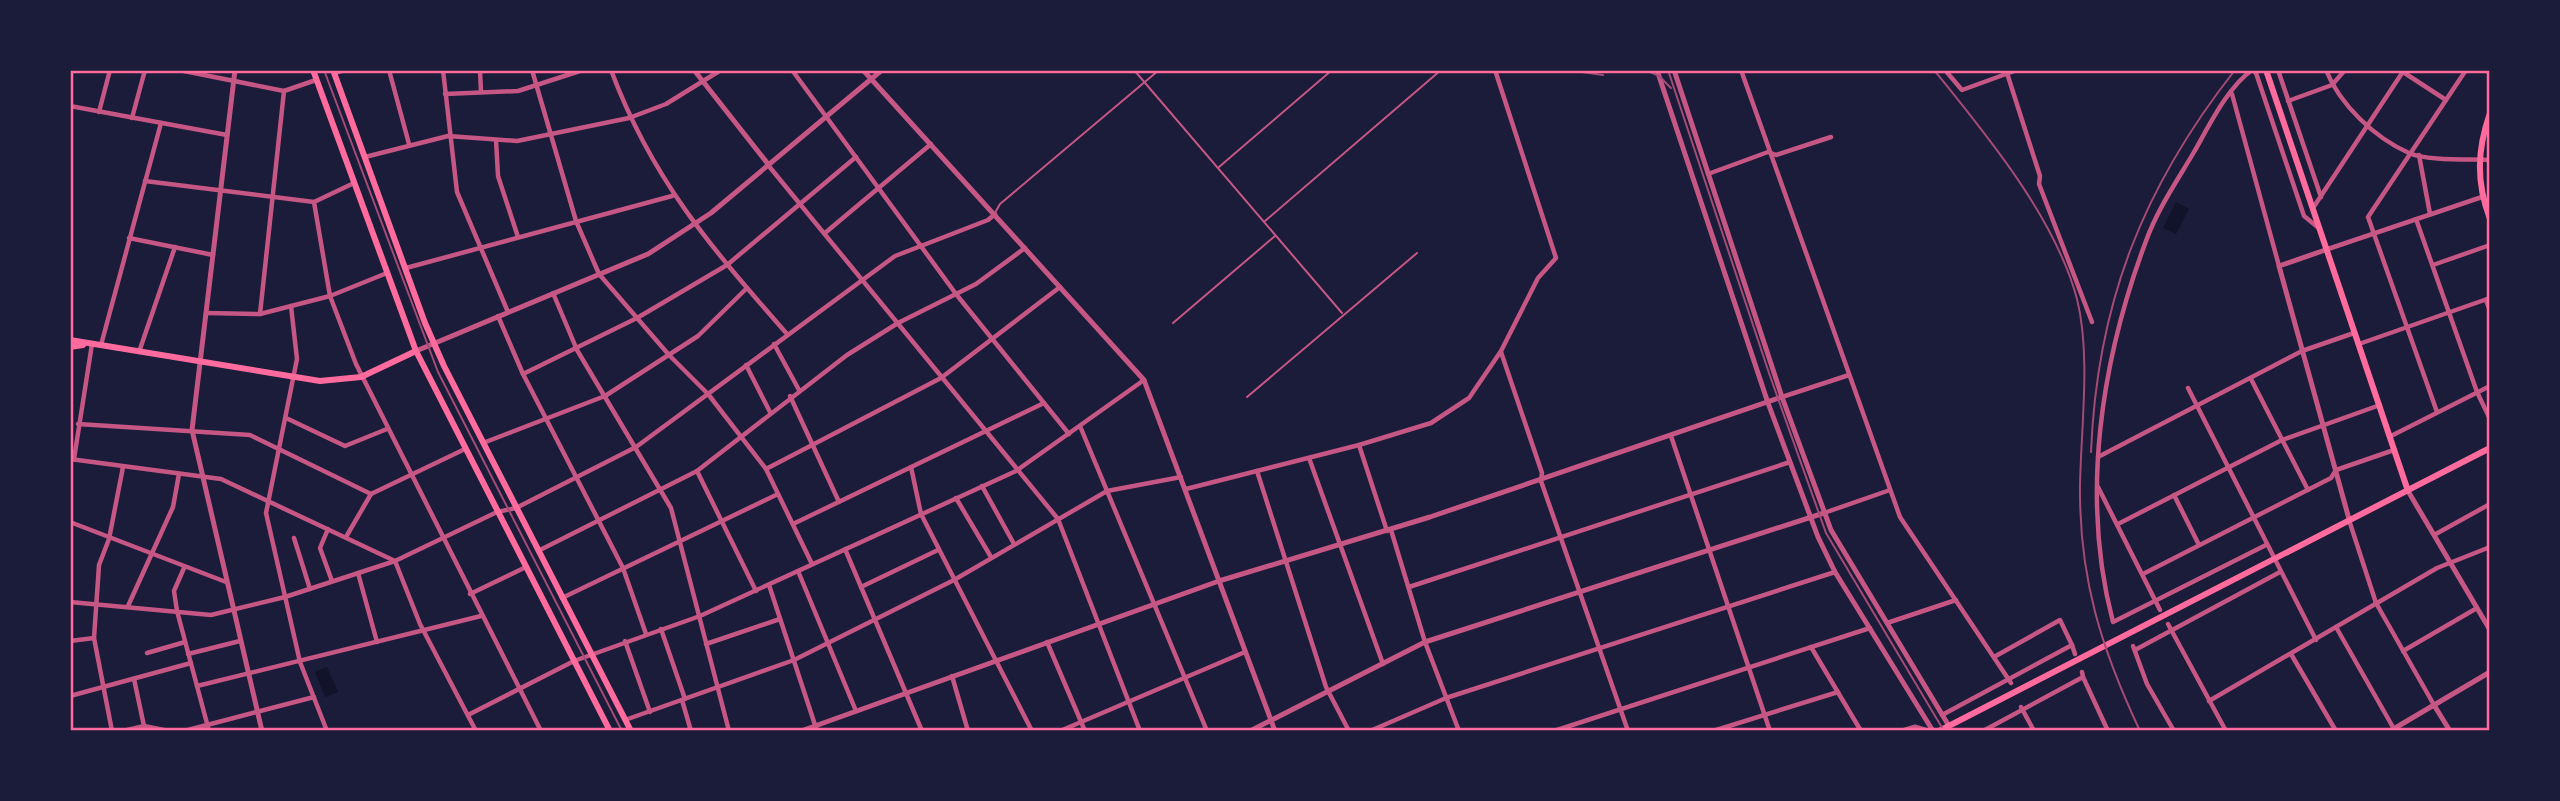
<svg xmlns="http://www.w3.org/2000/svg" width="2560" height="801" viewBox="0 0 2560 801" font-family="'Space Grotesk',sans-serif">
<rect width="100%" height="100%" fill="#1b1b3a"/>
<g fill="#12122b">
<path d="M2176 202 2189 209 2176 234 2163 228Z"/>
<path d="M327 667 338 692 325 697 315 672Z"/>
</g>
<g fill="none" stroke-linecap="round" stroke-linejoin="round">
<g stroke="#c65784" stroke-width="2">
<path d="M1134 70 1342 313"/>
<path d="M1219 167 1332 70"/>
<path d="M996 211 1000 204 1159 70"/>
<path d="M1265 221 1441 70"/>
<path d="M1173 323 1275 236"/>
<path d="M1247 397 1417 253"/>
</g>
<g stroke="#c65784" stroke-width="4.5">
<path d="M179 70 284 91 260 314"/>
<path d="M389 70 409 144"/>
<path d="M443 70 457 192 508 312"/>
<path d="M480 70 481 92"/>
<path d="M532 70 576 221 599 274 669 355 708 394 766 469 812 564"/>
<path d="M611 70C652 180 711 247 787 334"/>
<path d="M792 70 956 294 1069 434"/>
<path d="M1741 70 1900 517 2011 683"/>
<path d="M1945 70 1962 90 2017 70"/>
<path d="M2006 70 2040 176 2039 184 2092 322"/>
<path d="M2252 70C2227 88 2209 126 2194 152 2177 181 2157 210 2146 241 2101 361 2080 497 2113 622L2266 545"/>
<path d="M2252 70 2256 73 2304 216 2320 229"/>
<path d="M2278 70 2321 197"/>
<path d="M2326 70C2340 105 2375 138 2409 153 2426 161 2470 159 2490 160"/>
<path d="M2484 70 2490 72"/>
<path d="M2403 72 2446 100"/>
<path d="M334 73 345 70"/>
<path d="M284 91 316 80"/>
<path d="M445 94 518 91 583 70"/>
<path d="M2232 94 2279 266"/>
<path d="M2288 101 2332 85 2345 70"/>
<path d="M70 106 227 135"/>
<path d="M99 112 110 70"/>
<path d="M132 118 145 70"/>
<path d="M496 140 498 176 518 237"/>
<path d="M2419 155 2430 214"/>
<path d="M365 157 448 136 517 141 629 118 666 104 721 70"/>
<path d="M768 165 1058 519 1140 731"/>
<path d="M1708 174 1768 152 1776 155 1831 137"/>
<path d="M145 181 314 202 354 183"/>
<path d="M314 202 330 296 356 364 541 731"/>
<path d="M2313 208 2404 70"/>
<path d="M2416 219 2477 392 2490 419"/>
<path d="M825 233 931 144"/>
<path d="M129 238 213 255"/>
<path d="M2328 249 2482 197"/>
<path d="M2433 265 2490 245"/>
<path d="M406 268 672 196"/>
<path d="M553 293 577 350 671 508 729 731"/>
<path d="M2486 300 2490 311"/>
<path d="M291 306 297 359 266 513 300 662 327 731"/>
<path d="M206 313 260 314 330 296 387 273"/>
<path d="M498 316 523 374 623 568 646 634"/>
<path d="M774 344 799 390"/>
<path d="M2359 344 2490 298"/>
<path d="M101 345 161 123"/>
<path d="M139 352 175 247"/>
<path d="M1501 352 1542 473 1541 481 1628 731"/>
<path d="M746 365 770 412"/>
<path d="M523 374 637 318 727 265 856 157"/>
<path d="M2251 379 2308 490"/>
<path d="M2188 388 2316 640"/>
<path d="M790 396 839 502"/>
<path d="M1782 397 1849 375"/>
<path d="M2437 412 2368 217 2466 70"/>
<path d="M286 418 345 446 387 429"/>
<path d="M78 424 250 435 371 494 465 449"/>
<path d="M1080 426 1207 731"/>
<path d="M1671 436 1770 731"/>
<path d="M2391 436 2490 386"/>
<path d="M483 443 605 396 698 336 747 288"/>
<path d="M1359 445 1387 531"/>
<path d="M2098 457 2302 351 2354 333"/>
<path d="M1309 458 1383 664"/>
<path d="M70 459 221 479 395 561 420 624 476 731"/>
<path d="M74 459 92 344"/>
<path d="M70 466 71 459"/>
<path d="M911 467 921 514 1032 731"/>
<path d="M766 469 941 378 1060 287"/>
<path d="M697 471 756 591"/>
<path d="M1257 471 1326 687 1349 731"/>
<path d="M982 486 1014 544"/>
<path d="M2098 487 2160 610"/>
<path d="M1186 489 1359 445 1431 423 1469 398 1501 351 1538 278 1556 258 1495 70"/>
<path d="M2174 495 2199 545"/>
<path d="M956 498 991 557"/>
<path d="M1824 513 1890 490"/>
<path d="M2349 520 2376 603 2434 705"/>
<path d="M70 522 226 582"/>
<path d="M793 524 1044 403"/>
<path d="M2118 524 2282 440 2380 405"/>
<path d="M328 529 320 548 332 581"/>
<path d="M1391 530 1425 642 1459 731"/>
<path d="M2434 535 2490 504"/>
<path d="M346 537 371 494"/>
<path d="M294 538 310 589"/>
<path d="M845 549 922 731"/>
<path d="M538 551 697 471 847 355 898 323 976 284 1025 248"/>
<path d="M184 568 174 591 177 611 209 731"/>
<path d="M798 571 856 711"/>
<path d="M358 573 377 642"/>
<path d="M2143 574 2331 478 2336 470 2394 450"/>
<path d="M769 585 817 731"/>
<path d="M861 587 938 550"/>
<path d="M1409 587 1790 462"/>
<path d="M470 594 526 567"/>
<path d="M562 598 778 494"/>
<path d="M70 602 211 615 285 597 395 561 497 512 516 508 636 447 895 256 988 220 995 214"/>
<path d="M128 606 173 507 179 474"/>
<path d="M1887 623 1956 600"/>
<path d="M2168 624 2226 731"/>
<path d="M2336 627 2394 729"/>
<path d="M661 629 685 699"/>
<path d="M70 641 94 638"/>
<path d="M625 641 650 712"/>
<path d="M1047 642 1085 731"/>
<path d="M706 644 780 619"/>
<path d="M2133 646 2147 684 2174 731"/>
<path d="M1811 647 1861 731"/>
<path d="M2135 650 2280 572"/>
<path d="M2403 651 2477 608"/>
<path d="M147 653 185 642"/>
<path d="M188 654 240 641"/>
<path d="M2291 654 2336 731"/>
<path d="M1994 657 2060 620 2072 645"/>
<path d="M952 676 968 731"/>
<path d="M2083 677 2108 731"/>
<path d="M134 679 144 726"/>
<path d="M197 686 481 616"/>
<path d="M70 696 191 663"/>
<path d="M682 700 691 731"/>
<path d="M2209 701 2437 568 2490 547"/>
<path d="M2021 707 2034 731"/>
<path d="M468 715 574 661 700 616 1016 471 1144 380"/>
<path d="M1942 715 2072 645 2075 654"/>
<path d="M625 720 794 660 954 580 1107 491 1181 477"/>
<path d="M112 731 94 638 99 565 109 539 123 467"/>
<path d="M123 731 144 726 169 731"/>
<path d="M184 731 314 697"/>
<path d="M1060 731 1245 652"/>
<path d="M1370 731 1446 698 1835 572"/>
<path d="M1554 731 1870 628"/>
<path d="M1713 731 1838 692"/>
<path d="M1983 731 2083 677 2082 672"/>
</g>
<g stroke="#c65784" stroke-width="5">
<path d="M235 70 192 430 262 731"/>
<path d="M694 70 768 164"/>
<path d="M863 70 1144 380 1275 731"/>
<path d="M1657 70 1768 403 1818 537 1835 572 1933 731"/>
<path d="M1674 70 1782 397 1831 530 1949 726"/>
<path d="M2328 249 2279 266 2349 519"/>
<path d="M416 351 648 254 711 213 882 70"/>
<path d="M2408 491 2490 630"/>
<path d="M2434 705 2450 731"/>
<path d="M801 731 1219 581 1430 517 1782 397"/>
<path d="M1250 731 1425 642 1824 513"/>
<path d="M1902 731 1915 727 1928 731"/>
<path d="M2390 731 2490 672"/>
</g>
<g stroke="#ff6b9d" stroke-width="6">
<path d="M70 340 320 381 361 377 416 351"/>
<path d="M70 347 83 345"/>
</g>
<g stroke="#ff6b9d" stroke-width="6">
<path d="M313 70 416 351 610 731"/>
<path d="M333 70 425 323 444 366 631 731"/>
<path d="M2266 70 2408 491"/>
<path d="M2490 113C2477 150 2476 182 2490 219"/>
<path d="M1939 731 2490 448"/>
</g>
<g stroke="#a44b75" stroke-width="2">
<path d="M324 70 438 372 622 731"/>
<path d="M1568 70 1603 75"/>
<path d="M1646 70 1659 76 1671 88"/>
<path d="M1668 70 1770 376 1826 533 1944 731"/>
</g>
<g stroke="#a44b75" stroke-width="2">
<path d="M1934 70C1986 134 2056 219 2077 299 2091 355 2081 428 2080 485 2079 578 2101 648 2140 731"/>
<path d="M2091 452C2097 303 2143 187 2235 70"/>
</g>
</g>
<rect width="2560" height="801" fill="none" stroke="#1b1b3a" stroke-width="144"/>
<rect x="72" y="72" width="2416" height="657" fill="none" stroke="#ff6b9d" stroke-width="2.5"/>
</svg>
